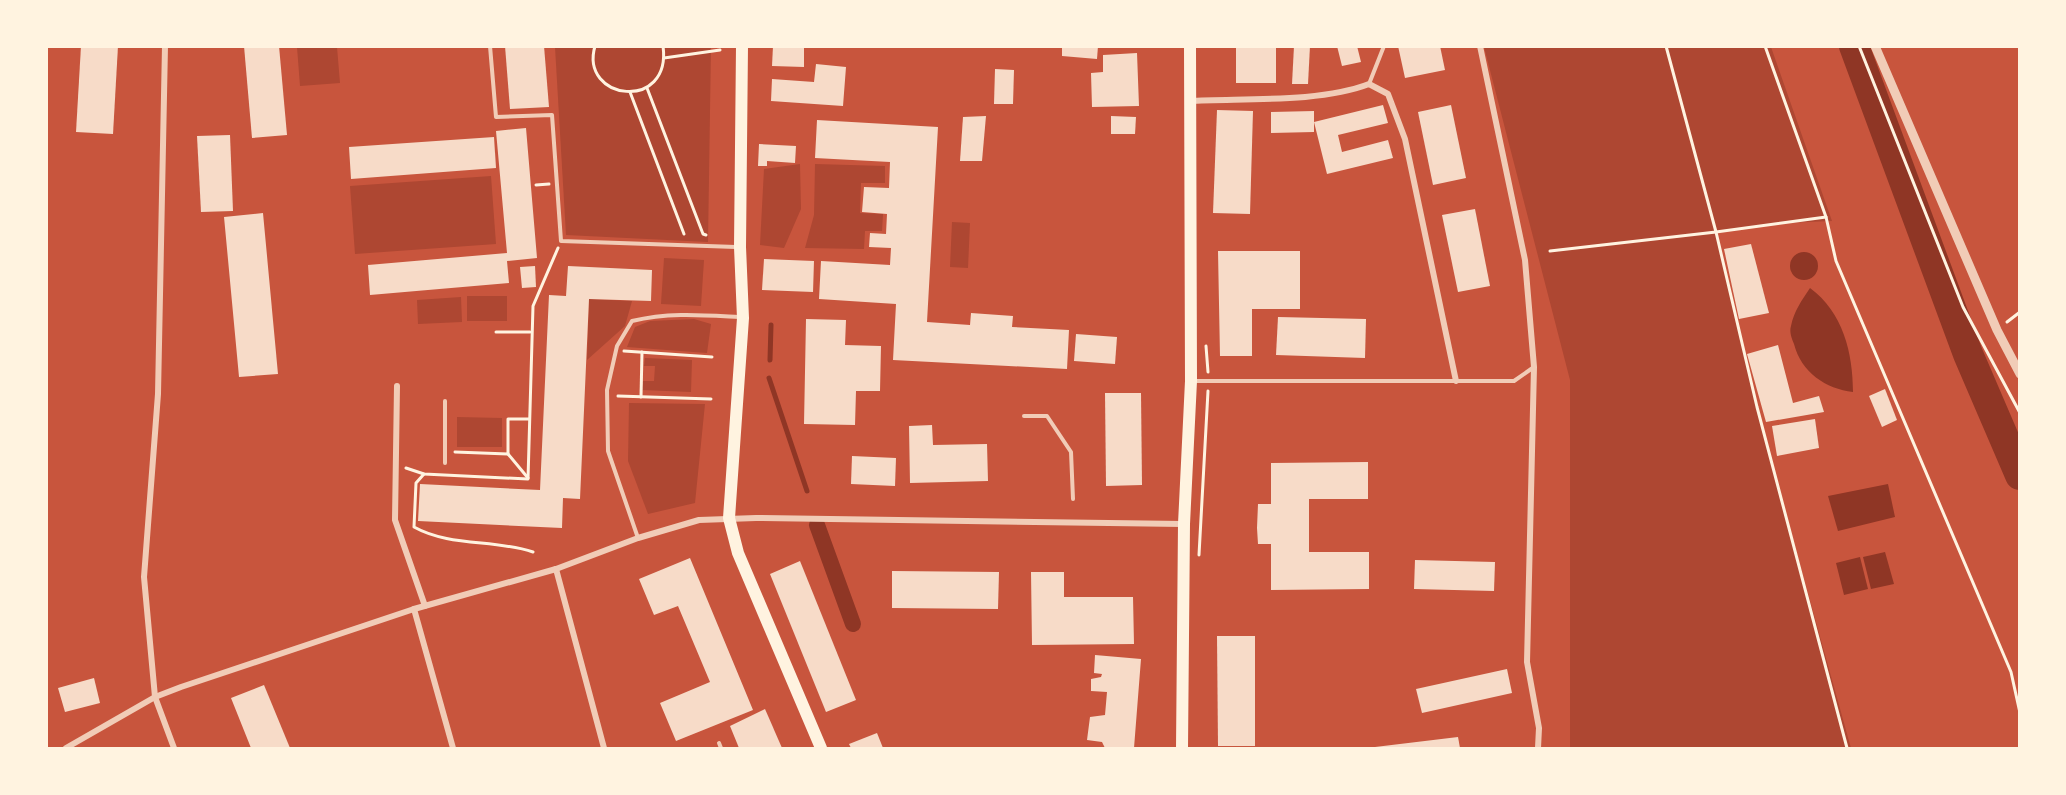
<svg xmlns="http://www.w3.org/2000/svg" width="2066" height="795" viewBox="0 0 2066 795" font-family="Inter,sans-serif">
<rect width="100%" height="100%" fill="#c8553d"/>
<g fill="#ae4732">
<path d="M297 47H337L340 83 300 86Z"/>
<path d="M555 47H711L708 242 566 235Z"/>
<path d="M1484 47H1771L1832 221 1784 223 1717 232 1757 410 1851 748H1570V380Z"/>
<path d="M800 164 801 209 784 248 760 245 764 169Z"/>
<path d="M815 164 885 166V183H861L860 213 883 214 882 231H865L864 249 805 248 814 215Z"/>
<path d="M491 176 496 244 355 254 350 186Z"/>
<path d="M952 222 970 223 968 268 950 267Z"/>
<path d="M664 258 704 260 701 306 661 304Z"/>
<rect x="467" y="296" width="40" height="25"/>
<path d="M461 297 462 322 418 324 417 300Z"/>
<path d="M589 299 632 301 625 326 587 360Z"/>
<path d="M694 319 711 324 707 353 627 347 635 327 650 321Z"/>
<path d="M645 358 692 360 691 392 642 390 643 381H654L655 366H644Z"/>
<path d="M629 403 705 404 695 503 648 514 628 461Z"/>
<path d="M457 417 502 418V447H457Z"/>
</g>
<g fill="#8f3625">
<circle cx="1804" cy="266" r="14"/>
<path d="M1810 288C1843 312 1853 353 1853 392 1826 389 1801 372 1794 344 1792 339 1789 332 1791 326 1794 311 1802 300 1810 288Z"/>
<path d="M1888 484 1895 517 1838 531 1828 496Z"/>
<path d="M1885 552 1894 584 1871 589 1863 557Z"/>
<path d="M1860 557 1868 589 1844 595 1836 563Z"/>
</g>
<g fill="none" stroke-linecap="round" stroke-linejoin="round">
<g stroke="#8f3625" stroke-width="5">
<path d="M770 360 771 325"/>
<path d="M769 378 807 491"/>
</g>
<path stroke="#8f3625" stroke-width="16" d="M817 525 853 624"/>
<path stroke="#8f3625" stroke-width="30" d="M1854 46 1968 354 2020 475"/>
</g>
<g fill="#f7dbc8">
<path d="M81 46H118L113 134 76 132Z"/>
<path d="M244 46H279L287 135 252 138Z"/>
<path d="M505 46H544L549 107 510 109Z"/>
<path d="M773 46H804V67L772 66Z"/>
<path d="M1062 46H1098L1097 59 1062 56Z"/>
<rect x="1236" y="46" width="40" height="37"/>
<path d="M1294 46H1310L1308 84H1292Z"/>
<path d="M1337 46H1357L1361 62 1342 66Z"/>
<path d="M1398 46H1440L1445 70 1405 78Z"/>
<path d="M1137 53 1139 106 1092 107 1091 73 1103 72V55Z"/>
<path d="M816 64 846 67 843 106 771 101 772 79 814 82Z"/>
<path d="M995 69 1014 70 1013 104H994Z"/>
<path d="M1383 105 1388 123 1338 135 1342 152 1388 140 1393 158 1327 174 1314 122Z"/>
<path d="M1451 105 1466 178 1433 185 1418 112Z"/>
<path d="M1217 110 1253 111 1250 214 1213 213Z"/>
<path d="M1314 111V132L1271 133V112Z"/>
<path d="M986 116 982 161H960L963 117Z"/>
<path d="M1111 116 1136 117 1135 134H1111Z"/>
<path d="M817 120 938 127 927 322 970 325 971 313 1013 316 1012 327 1069 330 1067 369 893 360 896 304 819 299 821 261 890 265 891 248 869 247 870 233 886 234 887 214 862 212 864 187 889 188 890 162 815 158Z"/>
<path d="M526 128 537 258 507 261 509 283 370 295 368 265 507 253 496 131Z"/>
<path d="M230 135 233 211 201 212 197 136Z"/>
<path d="M494 137 496 168 351 179 349 147Z"/>
<path d="M759 144 796 146 795 163 767 161V166H758Z"/>
<path d="M1475 209 1490 286 1458 292 1442 215Z"/>
<path d="M263 213 278 374 239 377 224 217Z"/>
<path d="M1751 244 1769 313 1739 319 1724 249Z"/>
<path d="M1218 251H1300V309H1252V356H1220Z"/>
<path d="M764 259 814 261 813 292 762 290Z"/>
<path d="M535 266 536 287 522 288 520 267Z"/>
<path d="M568 266 652 270 651 301 589 299 580 499 563 498 562 528 418 521 420 484 540 490 549 295 566 296Z"/>
<path d="M1278 317 1366 319 1365 358 1276 355Z"/>
<path d="M806 319 846 320 845 345 881 346 880 391H856L855 425 804 424Z"/>
<path d="M1076 334 1117 337 1115 364 1074 361Z"/>
<path d="M1778 345 1793 403 1819 396 1824 412 1766 422 1747 354Z"/>
<path d="M1885 389 1897 420 1882 427 1869 396Z"/>
<path d="M1105 393H1141L1142 485 1106 486Z"/>
<path d="M1815 419 1819 448 1777 456 1772 426Z"/>
<path d="M932 425 933 445 987 444 988 481 910 483 909 426Z"/>
<path d="M852 456 896 458 895 486 851 484Z"/>
<path d="M1368 462V499H1309V552H1369V589L1271 590V544H1258L1257 528 1258 504H1271V463Z"/>
<path d="M690 558 753 710 676 741 660 703 710 682 678 606 654 615 639 579Z"/>
<path d="M1415 560 1495 562 1494 591 1414 589Z"/>
<path d="M800 561 856 700 826 712 770 574Z"/>
<path d="M892 571 999 572 998 609 892 608Z"/>
<path d="M1031 572H1064V597H1133L1134 644 1032 645Z"/>
<path d="M1217 636H1255V746H1218Z"/>
<path d="M1095 655 1141 659 1134 748H1105L1102 742 1087 740 1090 717 1105 715 1107 692 1091 691V679L1101 677 1102 674 1094 673Z"/>
<path d="M1507 669 1512 693 1422 713 1416 689Z"/>
<path d="M94 678 100 703 65 712 58 688Z"/>
<path d="M264 685 290 748H251L231 698Z"/>
<path d="M765 709 782 748H739L730 726Z"/>
<path d="M877 733 883 748H851L849 744Z"/>
<path d="M1458 737 1460 748H1375V747Z"/>
</g>
<g fill="none" stroke-linecap="round" stroke-linejoin="round">
<g stroke="#fff3e0" stroke-width="3">
<path d="M595 46C579 101 672 112 663 46"/>
<path d="M1666 46 1716 232 1757 407 1847 748"/>
<path d="M1765 46 1826 217 1836 261 2011 672 2020 713"/>
<path d="M1859 46 1963 307 2020 413"/>
<path d="M664 58 720 50"/>
<path d="M647 88 703 234 706 235"/>
<path d="M630 92 684 234"/>
<path d="M536 185 549 184"/>
<path d="M1550 251 1716 232 1826 217"/>
<path d="M2007 322 2020 312"/>
<path d="M496 332H530"/>
<path d="M1206 346 1208 372"/>
<path d="M624 351 712 357"/>
<path d="M618 396 711 399"/>
<path d="M641 397 642 352"/>
<path d="M455 452 508 454V419H529"/>
<path d="M508 454 528 478"/>
<path d="M406 468 424 474 528 479 533 306 558 248"/>
<path d="M424 474 416 483 414 527C450 547 494 539 533 552"/>
<path d="M1199 555 1208 391"/>
</g>
<g stroke="#f1ccb7" stroke-width="4">
<path d="M490 46 496 117 552 115 561 241 736 247"/>
<path d="M1369 84 1384 46"/>
<path d="M1192 381H1514L1534 367"/>
<path d="M1024 416H1047L1071 452 1073 499"/>
<path d="M445 463V401"/>
<path d="M638 538 608 451 607 390 617 346 632 321C669 312 702 315 739 317"/>
<path d="M719 743 721 748"/>
</g>
<g stroke="#f1ccb7" stroke-width="6">
<path d="M165 46 158 394 144 577 155 697 174 748"/>
<path d="M1480 46 1525 260 1534 367 1527 662 1539 728 1538 748"/>
<path d="M1189 101C1243 98 1320 103 1369 84L1388 94 1405 139 1456 381"/>
<path d="M397 386 395 520 425 606"/>
<path d="M556 569 604 748"/>
<path d="M414 609 453 748"/>
<path d="M66 748 155 697 181 687 414 609 556 569 638 538 699 520 756 518 1183 524"/>
</g>
<path stroke="#f1ccb7" stroke-width="9" d="M1875 46 1997 330 2020 374"/>
<g stroke="#fff3e0" stroke-width="12">
<path d="M742 46 740 247 743 318 729 518 738 553 821 748"/>
<path d="M1182 748 1184 524 1191 381 1190 46"/>
</g>
</g>
<rect width="2066" height="795" fill="none" stroke="#fff3e0" stroke-width="96"/>
</svg>
